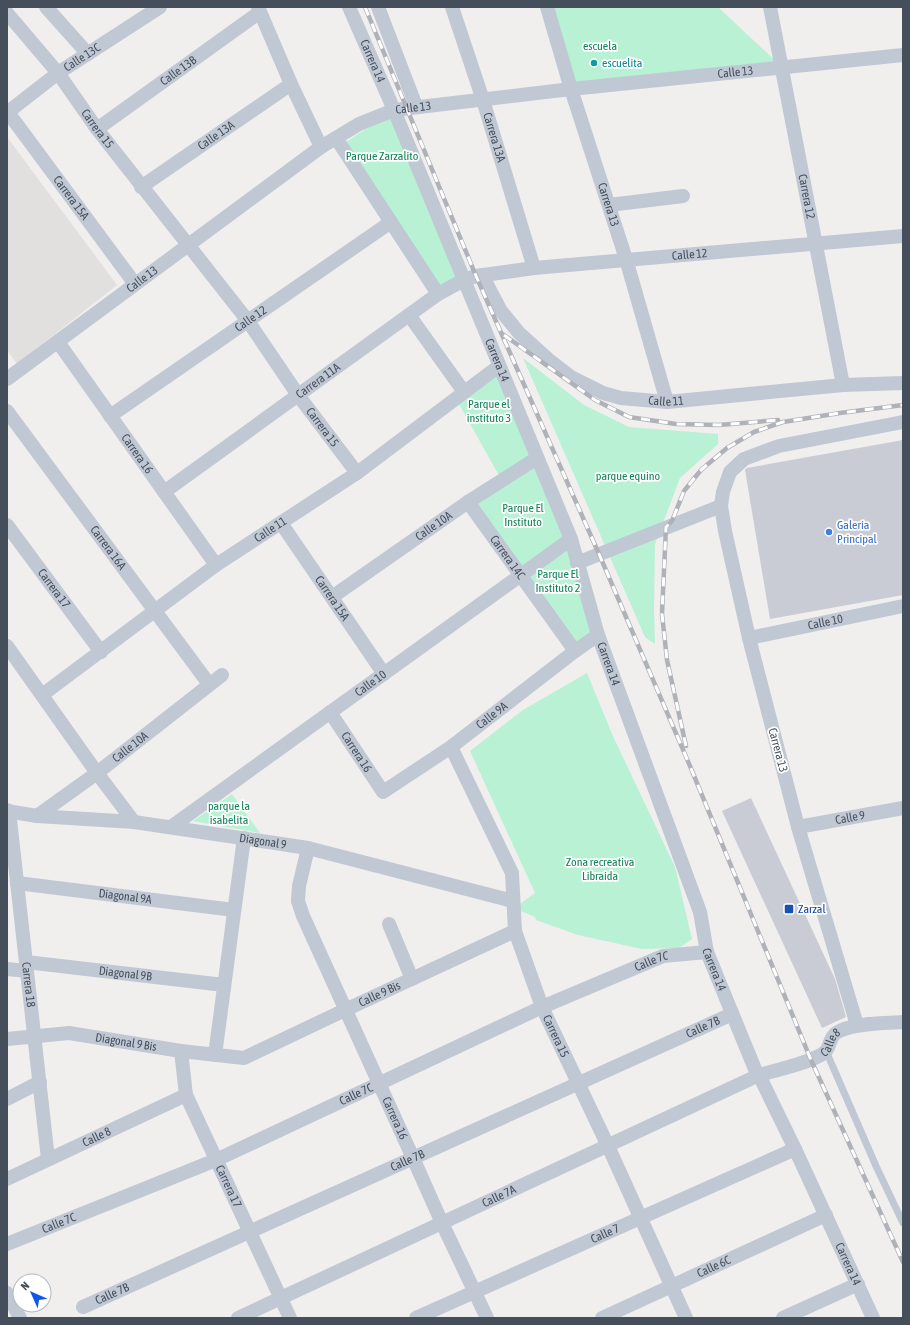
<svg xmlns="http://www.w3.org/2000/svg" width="910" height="1325" viewBox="0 0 910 1325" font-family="'Asap Condensed',sans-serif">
<rect width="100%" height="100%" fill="#f1eeee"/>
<path fill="#e2dfdf" d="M7 137 117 285 17 364 7 350Z"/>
<g fill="#b9f1d5">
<path d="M547 7H718L782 67 571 89Z"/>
<path d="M396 113 463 282 441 294 340 146 378 121Z"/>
<path d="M523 358 584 405 629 427 718 434V444L680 478 655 544 654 610 655 644 645 637Z"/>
<path d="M498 375 540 463 598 635 575 651 471 503 501 479 459 404Z"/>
<path d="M587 673 612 734 675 867 692 939 679 948 642 949 578 935 536 920 535 917 514 908 535 893 470 751 523 710Z"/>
<path d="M232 794 260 833 193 821Z"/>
</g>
<g fill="#c9ccd4">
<path d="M903 440V595L770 619 745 470 747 468Z"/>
<path d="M751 798 835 979 846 1017 822 1028 722 811Z"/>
</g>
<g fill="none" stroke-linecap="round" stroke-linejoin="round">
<path stroke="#c0c8d4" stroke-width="7" d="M826 1051 876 1166 903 1223"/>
<g stroke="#c0c8d4" stroke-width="14">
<path d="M46 7 88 54"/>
<path d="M258 7 291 84 321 147"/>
<path id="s1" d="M349 7 394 110 571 539 598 635 700 912 707 952 757 1074 759 1075 795 1149 873 1318"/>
<path d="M378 7 416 106"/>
<path id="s2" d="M452 7 483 100 534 268"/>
<path id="s3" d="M547 7 571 89 626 259 667 402"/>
<path id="s4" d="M770 7 843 385"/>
<path id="s5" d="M7 13 58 73 97 129 248 321 298 395 357 473"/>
<path id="s6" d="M7 111 135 284"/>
<path id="s7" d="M8 112 58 73 160 7"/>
<path id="s8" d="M97 129 260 12"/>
<path d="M336 138 438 294"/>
<path id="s9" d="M141 187 291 84"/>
<path d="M609 205 683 196"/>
<path id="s10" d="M482 275 501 311 519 333 549 360 571 377 603 393 621 398 667 402 843 385 903 383"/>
<path d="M409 315 464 392"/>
<path id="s11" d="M58 342 216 565"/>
<path id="s12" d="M7 379 321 147 359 124 394 110 571 89 903 55"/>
<path id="s13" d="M7 411 209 684"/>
<path id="s14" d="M110 416 391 222"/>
<path id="s15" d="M164 492 438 294 464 280 476 276 534 268 903 236"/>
<path id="s16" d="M468 502 575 651"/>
<path id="s17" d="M281 523 384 674"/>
<path id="s18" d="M7 525 101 652"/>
<path d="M577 563 721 506"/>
<path id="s19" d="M332 597 468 502 537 458"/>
<path id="s20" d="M749 638 903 606"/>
<path d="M7 646 97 773 134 822"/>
<path id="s21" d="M42 695 216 565 357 473 499 366"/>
<path id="s22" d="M330 712 383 792 451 747 575 651 598 635"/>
<path id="s23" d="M451 747 512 873 515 931 542 1007 608 1146 686 1318"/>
<path id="s24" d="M7 810 9 811 48 1159"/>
<path id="s25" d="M7 811 37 816 134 822 308 848 513 901"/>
<path id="s26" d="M37 816 97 773 222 675"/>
<path id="s27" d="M171 827 571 539"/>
<path id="s28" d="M798 827 903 808"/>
<path id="s29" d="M308 848 299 886 298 901 303 916 413 1158 442 1223 487 1318"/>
<path id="s30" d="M17 883 234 910"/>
<path d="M389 924 412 979"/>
<path id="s31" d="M26 962 224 985"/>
<path d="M7 969 27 971"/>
<path d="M857 1025 798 827 749 638 725 531 721 506 723 492 730 472 744 459 779 446 903 422"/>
<path id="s32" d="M7 1039 69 1033 181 1051 244 1058 345 1010 515 931"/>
<path id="s33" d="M181 1051 186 1095 290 1318"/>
<path d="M215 1055 244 838"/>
<path d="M7 1099 40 1082"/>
<path id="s34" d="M7 1179 186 1095"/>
<path id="s35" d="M7 1244 216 1160 542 1007 663 956 707 952"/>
<path d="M7 1293 20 1318"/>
<path id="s36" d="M83 1307 732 1014"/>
<path id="s37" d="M238 1318 759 1075C774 1071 817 1061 826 1051 830 1046 830 1037 836 1033 849 1023 887 1023 903 1022"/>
<path id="s38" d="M416 1318 795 1149"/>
<path id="s39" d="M602 1318 826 1215"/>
<path d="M783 1318 858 1284"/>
</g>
<g stroke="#b0b2b9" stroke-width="4.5">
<g id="rail">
<path d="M365 7 476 276 599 554 690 766 811 1060 903 1262"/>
<path d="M504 335 595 400 629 417 676 424 719 425 778 420"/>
<path d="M686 746 667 660 662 614 666 527 672 521 684 491 701 470 727 448 754 432 783 422 840 413 903 405"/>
</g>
</g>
<use href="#rail" stroke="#fff" stroke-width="3" stroke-dasharray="9" stroke-linecap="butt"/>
</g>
<circle fill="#0f9aa8" stroke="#fff" stroke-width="1.5" cx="594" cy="63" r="4"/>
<circle fill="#3f7fe0" stroke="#fff" stroke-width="1.5" cx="829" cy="532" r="4"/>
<rect fill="#1a4fb4" stroke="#fff" stroke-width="1.5" x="784" y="904" width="10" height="10" rx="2"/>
<g text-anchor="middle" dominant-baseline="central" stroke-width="3.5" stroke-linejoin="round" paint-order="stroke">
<g font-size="12" fill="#128156" stroke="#fff">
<text x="600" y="46">escuela</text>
<text x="382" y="156">Parque Zarzalito</text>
<text x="489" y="404">Parque el<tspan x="489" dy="14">instituto 3</tspan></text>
<text x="628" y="476">parque equino</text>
<text x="523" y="508">Parque El<tspan x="523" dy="14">Instituto</tspan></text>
<text x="558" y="574">Parque El<tspan x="558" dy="14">Instituto 2</tspan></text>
<text x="229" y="806">parque la<tspan x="229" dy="14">isabelita</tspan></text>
<text x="600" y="862">Zona recreativa<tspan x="600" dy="14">Libraida</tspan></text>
</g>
<g font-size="12" fill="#454f5c" stroke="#fff">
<text stroke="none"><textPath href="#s7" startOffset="92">Calle 13C</textPath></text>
<text stroke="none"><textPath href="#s1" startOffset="59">Carrera 14</textPath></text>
<text stroke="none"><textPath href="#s8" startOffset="100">Calle 13B</textPath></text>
<text stroke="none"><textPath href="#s12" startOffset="816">Calle 13</textPath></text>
<text stroke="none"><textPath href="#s12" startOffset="492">Calle 13</textPath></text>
<text stroke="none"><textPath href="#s5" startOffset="147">Carrera 15</textPath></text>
<text stroke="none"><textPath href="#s9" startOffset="91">Calle 13A</textPath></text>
<text stroke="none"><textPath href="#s2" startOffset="137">Carrera 13A</textPath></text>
<text stroke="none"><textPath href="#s4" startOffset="193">Carrera 12</textPath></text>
<text stroke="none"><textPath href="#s6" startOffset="108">Carrera 15A</textPath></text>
<text stroke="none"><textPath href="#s3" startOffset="207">Carrera 13</textPath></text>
<text stroke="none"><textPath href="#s15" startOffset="595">Calle 12</textPath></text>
<text stroke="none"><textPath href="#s12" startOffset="168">Calle 13</textPath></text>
<text stroke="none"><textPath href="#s14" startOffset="171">Calle 12</textPath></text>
<text stroke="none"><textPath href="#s1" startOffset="383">Carrera 14</textPath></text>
<text stroke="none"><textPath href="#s15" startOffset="190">Carrera 11A</textPath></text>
<text stroke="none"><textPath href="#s10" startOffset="237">Calle 11</textPath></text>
<text stroke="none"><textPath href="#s5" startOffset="521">Carrera 15</textPath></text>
<text stroke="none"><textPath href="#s11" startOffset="137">Carrera 16</textPath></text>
<text stroke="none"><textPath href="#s19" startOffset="124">Calle 10A</textPath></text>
<text stroke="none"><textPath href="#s21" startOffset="282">Calle 11</textPath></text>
<text stroke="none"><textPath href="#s13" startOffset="170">Carrera 16A</textPath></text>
<text stroke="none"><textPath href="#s16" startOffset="68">Carrera 14C</textPath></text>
<text stroke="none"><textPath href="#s18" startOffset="79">Carrera 17</textPath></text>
<text stroke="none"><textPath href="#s17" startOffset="91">Carrera 15A</textPath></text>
<text stroke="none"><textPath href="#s20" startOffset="78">Calle 10</textPath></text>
<text stroke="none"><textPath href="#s1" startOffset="707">Carrera 14</textPath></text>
<text stroke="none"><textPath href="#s27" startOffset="246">Calle 10</textPath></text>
<text stroke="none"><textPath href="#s22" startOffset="229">Calle 9A</textPath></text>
<text stroke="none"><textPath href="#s26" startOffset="116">Calle 10A</textPath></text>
<text transform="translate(778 750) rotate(75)">Carrera 13</text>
<text stroke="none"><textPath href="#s22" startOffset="48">Carrera 16</textPath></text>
<text stroke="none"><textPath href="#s28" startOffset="53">Calle 9</textPath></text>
<text stroke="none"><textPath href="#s25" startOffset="258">Diagonal 9</textPath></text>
<text stroke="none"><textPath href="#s30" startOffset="109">Diagonal 9A</textPath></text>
<text stroke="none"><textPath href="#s35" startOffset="704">Calle 7C</textPath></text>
<text stroke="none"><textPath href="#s1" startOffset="1031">Carrera 14</textPath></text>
<text stroke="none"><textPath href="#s31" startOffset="100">Diagonal 9B</textPath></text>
<text stroke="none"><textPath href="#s24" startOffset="177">Carrera 18</textPath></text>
<text stroke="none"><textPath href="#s32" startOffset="389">Calle 9 Bis</textPath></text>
<text stroke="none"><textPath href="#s36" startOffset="680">Calle 7B</textPath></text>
<text stroke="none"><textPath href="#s23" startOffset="311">Carrera 15</textPath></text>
<text stroke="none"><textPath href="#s32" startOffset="120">Diagonal 9 Bis</textPath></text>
<text stroke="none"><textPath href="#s37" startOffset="656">Calle 8</textPath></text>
<text stroke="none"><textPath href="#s35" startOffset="380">Calle 7C</textPath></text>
<text stroke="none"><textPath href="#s29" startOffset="292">Carrera 16</textPath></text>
<text stroke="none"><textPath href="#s34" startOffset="99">Calle 8</textPath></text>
<text stroke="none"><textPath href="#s36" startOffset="356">Calle 7B</textPath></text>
<text stroke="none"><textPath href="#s33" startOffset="145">Carrera 17</textPath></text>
<text stroke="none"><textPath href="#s37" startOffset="288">Calle 7A</textPath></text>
<text stroke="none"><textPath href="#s35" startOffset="56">Calle 7C</textPath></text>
<text stroke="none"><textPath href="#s38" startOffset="207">Calle 7</textPath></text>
<text stroke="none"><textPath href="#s1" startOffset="1355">Carrera 14</textPath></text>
<text stroke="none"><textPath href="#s39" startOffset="123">Calle 6C</textPath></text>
<text stroke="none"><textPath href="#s36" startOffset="32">Calle 7B</textPath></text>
</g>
<g font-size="12" fill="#0d838f" stroke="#fff" text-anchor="start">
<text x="602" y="63">escuelita</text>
</g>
<g font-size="12" fill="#366cbe" stroke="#fff" text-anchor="start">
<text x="837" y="525">Galería<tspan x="837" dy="14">Principal</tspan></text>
</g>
<g font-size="12" fill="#164399" stroke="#fff" text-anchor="start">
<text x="798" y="909">Zarzal</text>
</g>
</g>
<rect width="910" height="1325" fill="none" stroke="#454f5c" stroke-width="16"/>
<g transform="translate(32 1293) rotate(315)"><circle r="19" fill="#ffffff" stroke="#b5b9be"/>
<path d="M0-3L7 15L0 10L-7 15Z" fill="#1056e8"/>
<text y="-6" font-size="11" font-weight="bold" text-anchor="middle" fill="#454f5c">N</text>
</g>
</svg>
